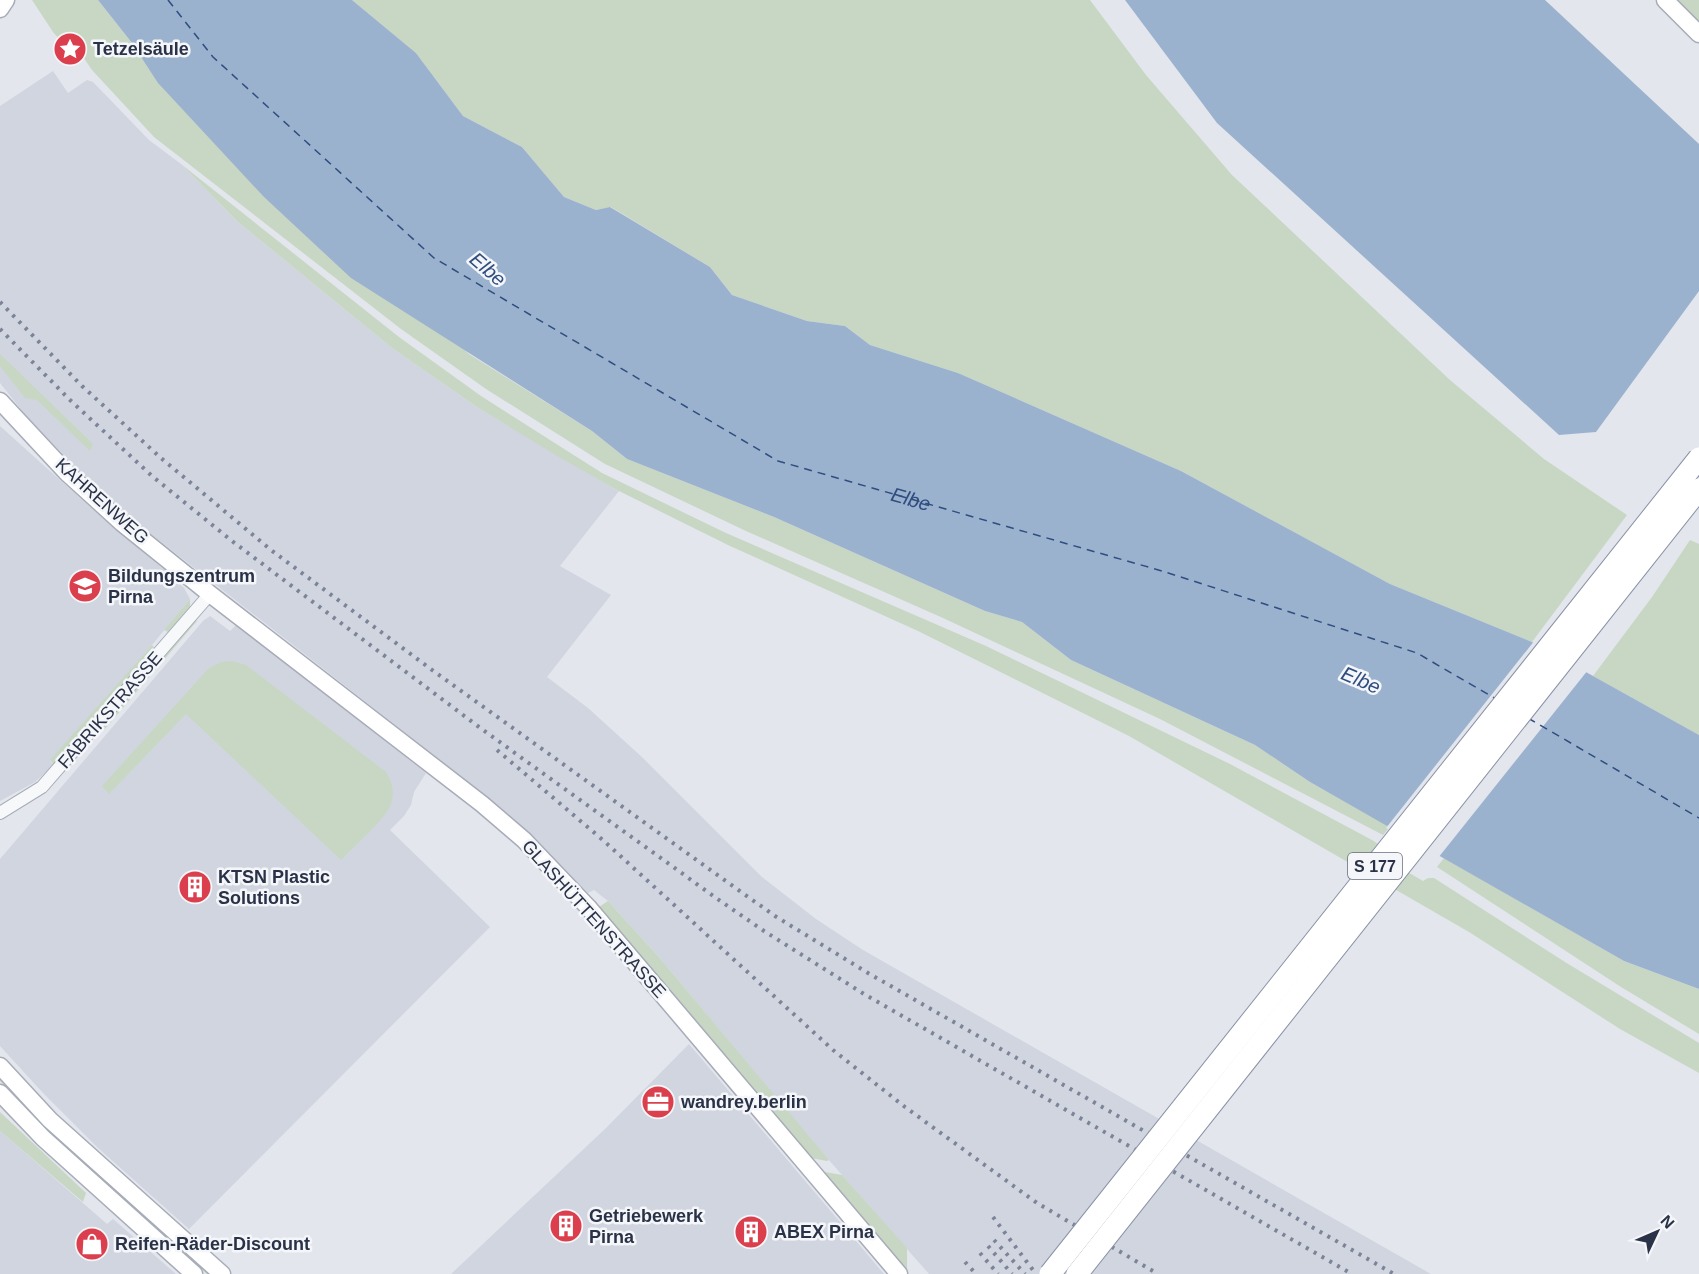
<svg xmlns="http://www.w3.org/2000/svg" width="1699" height="1274" viewBox="0 0 1699 1274" font-family="Arial,sans-serif">
<rect width="100%" height="100%" fill="#e3e6ed"/>
<g fill="#d1d5df">
<path d="M53 71 68 93 87 80 93 82 149 140 181 164 238 222 392 348 477 407 619 491 560 566 611 595 547 677 588 708 643 758 762 877 816 919 863 950 1431 1274H929L814 1143 658 956 608 901 594 890 588 893 527 833 440 760 124 513 79 471 27 417 0 383V106Z"/>
<path d="M0 426 91 508 169 574 184 588 190 599 152 645 50 761 54 765 35 782 0 801Z"/>
<path d="M210 616 230 631 236 625 426 773 414 792 411 805 404 816 390 830 490 927 189 1229 98 1148 44 1094 0 1046V859L203 621Z"/>
<path d="M689 1044 884 1274H451L606 1128Z"/>
<path d="M0 1131 107 1224 113 1219 176 1274H0Z"/>
</g>
<g fill="#c8d7c4">
<path d="M32 0H98L132 43 469 354 592 431 627 459 774 517 985 611 1022 622 1071 660 1255 745 1310 782 1390 827 1383 835 1160 719 943 618 746 531 605 464 486 389 401 329 154 137 92 70 73 42 66 47 53 32Z"/>
<path d="M352 0H1090L1146 75 1232 175 1450 380 1544 459 1627 515 1532 642 1390 584 1181 471 958 373 870 345 845 326 807 321 732 295 710 267 611 207 596 210 564 197 522 147 463 116 416 53Z"/>
<path d="M1677 0H1699V21Z"/>
<path d="M181 164 399 337 481 396 602 473 726 533 986 646 1230 764 1372 840 1378 844 1375 853 1423 881 1428 878H1434L1565 962 1699 1043V1073L1620 1029 1469 932 1129 736 918 631 730 546 619 491 559 457 477 407 392 348 238 222Z"/>
<path d="M0 354 93 444 90 451 37 400 25 398 0 366Z"/>
<path d="M1690 540 1699 544V735L1593 676 1652 597Z"/>
<path d="M190 599V607L168 632 164 630Z"/>
<path d="M194 621H197L104 730 102 728Z"/>
<path d="M152 645 155 649 54 765 50 760Z"/>
<path d="M232 661 246 665 386 772C392 782 395 792 391 804 386 819 353 847 341 860L186 714 109 794 102 786 209 668 221 662Z"/>
<path d="M1444 858 1624 961 1699 989V1034L1621 987 1437 867Z"/>
<path d="M608 901 658 956 829 1160 827 1161 811 1158 599 907Z"/>
<path d="M0 1076 211 1274H207C136 1212 64 1150 0 1081Z"/>
<path d="M0 1112 86 1193 83 1202 0 1131Z"/>
<path d="M825 1172 842 1175 907 1248V1272L824 1174Z"/>
</g>
<g fill="#9bb2cf">
<path d="M98 0H352L416 53 463 116 522 147 564 197 596 210 610 207 710 267 732 295 807 321 845 326 870 345 958 373 1181 471 1390 584 1532 642 1699 735V989L1624 961 1310 782 1255 745 1071 660 1022 622 985 611 774 517 627 459 592 431 351 278 264 197 158 83 132 43Z"/>
<path d="M1125 0H1545L1699 144V291L1596 432 1559 435 1217 123Z"/>
</g>
<path fill="#e3e6ed" d="M1535 640 1588 670 1438 858 1386 828Z"/>
<g fill="none" stroke-linecap="round" stroke-linejoin="round">
<g stroke="#2f4e7f" stroke-width="1.5" stroke-dasharray="8 6" stroke-linecap="butt">
<path id="s1" d="M168 0 213 57 434 258 778 461 1162 571 1417 653 1496 699"/>
<path d="M1528 718 1699 818"/>
</g>
<g stroke="#a7acb8" stroke-width="14">
<path id="street" d="M0 813 42 787 210 594"/>
</g>
<g stroke="#a7acb8" stroke-width="19">
<g id="secondary">
<path d="M1665 0 1699 34"/>
<path d="M0 9 6 0"/>
<path d="M0 401 67 473 122 523 210 594 482 804 524 840 588 907 899 1274"/>
<path d="M0 1066 50 1120 222 1274"/>
<path d="M0 1093 43 1138 194 1274"/>
</g>
</g>
<use href="#street" stroke="#f7f8fa" stroke-width="12"/>
<use href="#secondary" stroke="#fff" stroke-width="16"/>
<g stroke="#7b8498" stroke-width="4" stroke-dasharray="3 6" stroke-linecap="butt">
<path d="M0 302 82 386 161 458 271 550 428 667 730 884 775 916 868 973 1394 1274"/>
<path d="M0 329 70 400 152 476 232 541 483 730 719 900 764 931 864 994 1352 1274"/>
<path d="M497 750 604 841 833 1050 905 1107 1037 1203 1158 1274"/>
<path d="M993 1217 1036 1274"/>
<path d="M994 1240 1025 1274"/>
<path d="M988 1246 1012 1274"/>
<path d="M980 1253 998 1274"/>
<path d="M965 1262 976 1274"/>
</g>
<g stroke="#8992a5" stroke-width="23" stroke-linecap="butt">
<g id="highway-bridge">
<path d="M1050 1274 1699 458"/>
<path d="M1077 1274 1699 489"/>
</g>
</g>
<use href="#highway-bridge" stroke="#fff" stroke-width="21"/>
</g>
<defs>
<g id="sight-disc" transform="scale(1.725)"><circle r="9.5" fill="#db3f4d" stroke="#f4f6f9"/><path d="M0-6L1.8-2.2L6-1.7L2.9 1.2L3.7 5.4L0 3.3L-3.7 5.4L-2.9 1.2L-6-1.7L-1.8-2.2Z" fill="#fff"/></g>
<g id="university-disc" transform="scale(1.725)"><circle r="9.5" fill="#db3f4d" stroke="#f4f6f9"/><path d="M0-5L7-2L0 1L-7-2ZM-4 1L0 2.5L4 1V4Q0 6-4 4Z" fill="#fff"/></g>
<g id="building-disc" transform="scale(1.725)"><circle r="9.5" fill="#db3f4d" stroke="#f4f6f9"/><path d="M-4-6H4V6H1V3H-1V6H-4ZM-2.5-4.3h1.7v1.8h-1.7ZM.8-4.3h1.7v1.8H.8ZM-2.5-1h1.7V.8h-1.7ZM.8-1h1.7V.8H.8Z" fill="#fff"/></g>
<g id="office-disc" transform="scale(1.725)"><circle r="9.5" fill="#db3f4d" stroke="#f4f6f9"/><path d="M-6-3h4V-5.5h4V-3h4V5H-6ZM-1-4.5V-3h2v-1.5ZM-6 0V1H6V0Z" fill="#fff"/></g>
<g id="shop-disc" transform="scale(1.725)"><circle r="9.5" fill="#db3f4d" stroke="#f4f6f9"/><path d="M-5-2.5h2.3a2.7 3.5 0 0 1 5.4 0H5L5.5 6h-11ZM-1.5-2.5h3a1.5 2.3 0 0 0-3 0Z" fill="#fff"/></g>
</defs>
<g fill-rule="evenodd">
<use href="#sight-disc" x="70" y="49"/>
<use href="#university-disc" x="85" y="586"/>
<use href="#building-disc" x="195" y="887"/>
<use href="#office-disc" x="658" y="1102"/>
<use href="#building-disc" x="566" y="1226"/>
<use href="#building-disc" x="751" y="1232"/>
<use href="#shop-disc" x="92" y="1244"/>
</g>
<g text-anchor="middle" dominant-baseline="central" stroke-width="5" stroke-linejoin="round" paint-order="stroke">
<rect fill="#f4f6f9" stroke="#666d7c" stroke-width="1.5" x="1348" y="853" width="54" height="26" rx="4.5"/>
<g font-size="16" font-weight="bold" fill="#293247">
<text x="1375" y="866">S 177</text>
</g>
<g font-size="18" font-weight="bold" fill="#293247" stroke="#f4f6f9" text-anchor="start">
<text x="93" y="49">Tetzelsäule</text>
<text x="108" y="576">Bildungszentrum<tspan x="108" dy="21">Pirna</tspan></text>
<text x="218" y="877">KTSN Plastic<tspan x="218" dy="21">Solutions</tspan></text>
<text x="681" y="1102">wandrey.berlin</text>
<text x="589" y="1216">Getriebewerk<tspan x="589" dy="21">Pirna</tspan></text>
<text x="774" y="1232">ABEX Pirna</text>
<text x="115" y="1244">Reifen-Räder-Discount</text>
</g>
<g font-size="18" fill="#293247" stroke="#f4f6f9">
<text transform="translate(102 501) rotate(42)">KAHRENWEG</text>
<text transform="translate(110 710) rotate(-49)">FABRIKSTRASSE</text>
<text transform="translate(594 919) rotate(48)">GLASHÜTTENSTRASSE</text>
</g>
<g font-size="20" font-style="italic" fill="#2f4e7f" stroke="#f4f6f9">
<text transform="translate(488 269) rotate(41)">Elbe</text>
<text stroke="none"><textPath href="#s1" startOffset="909">Elbe</textPath></text>
<text transform="translate(1361 680) rotate(23)">Elbe</text>
</g>
</g>
<g transform="translate(1657 1232) rotate(46)" stroke="#f4f6f9" stroke-width="4.5" paint-order="stroke">
<path d="M0-4.5L10 22L0 15L-10 22Z" fill="#293247"/>
<text y="-9" font-size="16" font-weight="bold" text-anchor="middle" fill="#293247">N</text>
</g>
</svg>
